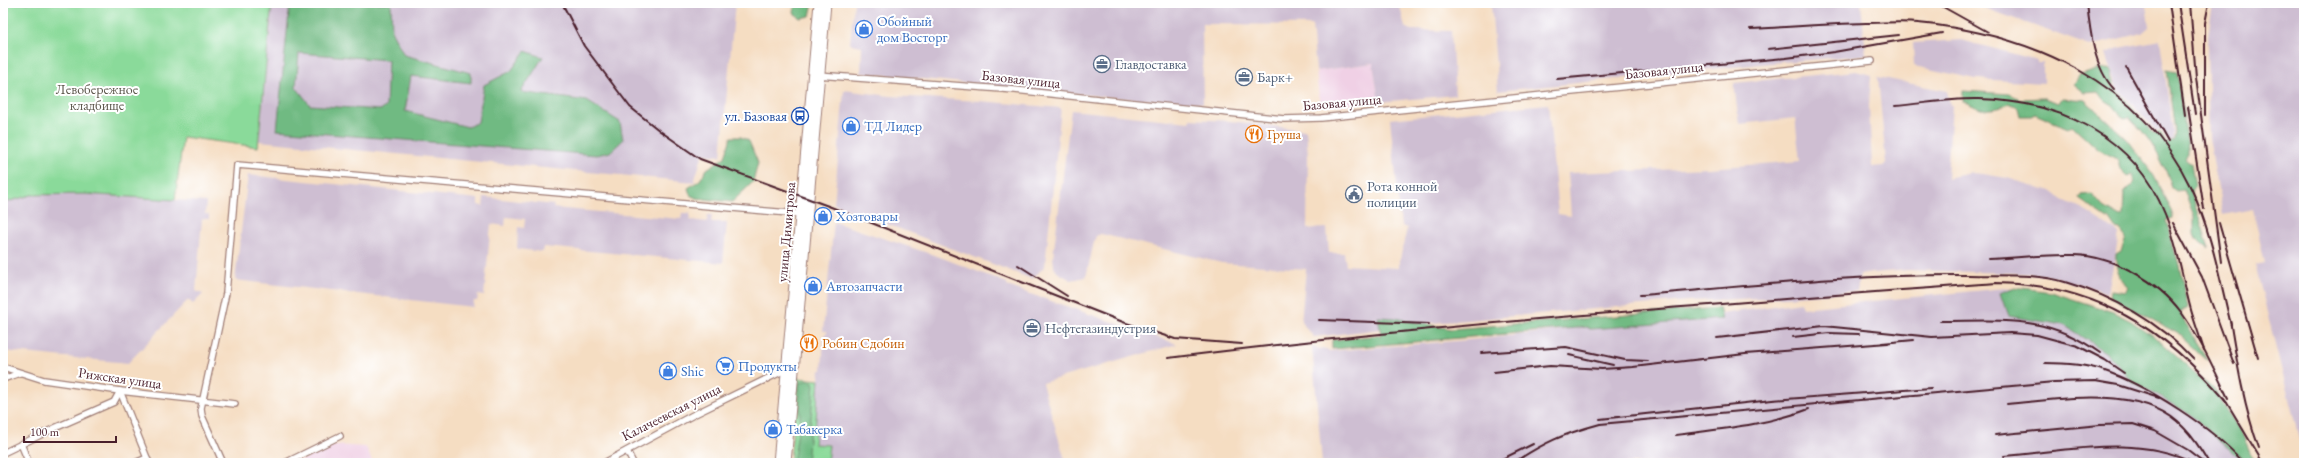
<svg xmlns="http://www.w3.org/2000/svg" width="2307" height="466" viewBox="0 0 2307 466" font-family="'EB Garamond',serif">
<rect width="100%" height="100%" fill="#fff"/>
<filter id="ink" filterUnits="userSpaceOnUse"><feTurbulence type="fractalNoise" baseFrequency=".025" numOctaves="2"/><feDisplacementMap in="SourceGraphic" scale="8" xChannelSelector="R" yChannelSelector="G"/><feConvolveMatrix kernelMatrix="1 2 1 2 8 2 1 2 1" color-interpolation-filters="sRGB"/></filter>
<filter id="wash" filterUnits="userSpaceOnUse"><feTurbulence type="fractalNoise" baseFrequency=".012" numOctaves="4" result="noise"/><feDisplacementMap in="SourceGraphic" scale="16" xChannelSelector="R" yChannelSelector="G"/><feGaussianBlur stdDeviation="0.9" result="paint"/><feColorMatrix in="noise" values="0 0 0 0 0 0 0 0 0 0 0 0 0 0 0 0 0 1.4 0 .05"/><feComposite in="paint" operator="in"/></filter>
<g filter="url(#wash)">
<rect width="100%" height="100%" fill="#f5ddc2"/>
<g fill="#f0d0e5">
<path d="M1373 63 1379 102 1320 106 1316 71Z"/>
<path d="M335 445 366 447 373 463H295Z"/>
</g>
<g fill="#cebed2">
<path d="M272 3H735L721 156 703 154 694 182 259 141Z"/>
<path d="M854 3H1399L1405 27 1412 30 1451 31 1455 95 1379 102 1373 63 1316 71 1312 25 1202 24 1203 103 1130 99 861 73 862 46 850 44Z"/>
<path d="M1491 3H1861L1866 55 1771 63 1498 91Z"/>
<path d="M1971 3H2146L2149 27 2142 33 2090 46Z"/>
<path d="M2213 3H2304V458L2255 265 2265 263 2253 209 2223 215 2209 138 2207 44Z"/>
<path d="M1961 40 2037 60V63H2043V83L1976 79 1914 66 1913 43Z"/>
<path d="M2160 40 2173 132V139L2168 141 2161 129 2156 131 2118 89 2106 53 2119 48Z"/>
<path d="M1856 71 1871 75 1869 106 1872 167 1883 166 1886 163 1878 77 1947 91 1950 105H1952L1947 178 1971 173 1983 174 2007 178 2051 191 2063 200 2081 208 2119 234 2108 293 2044 274 1908 270 1860 274 1857 291 1786 297 1688 301 1431 323 1314 337 1301 322 1306 269 1222 263 1101 234 1096 236 1094 242 1086 277 1071 280 1057 272 1054 266 1053 257 1071 110 1189 122 1190 119 1230 121 1306 130 1308 155 1307 229 1327 228 1329 253H1344L1346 265 1398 268 1407 228 1401 226 1390 119 1548 104 1558 214 1571 216 1568 173 1710 168 1800 161 1795 118 1739 124 1734 83Z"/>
<path d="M844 90 890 96 980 101 1061 108 1045 266 1032 279 834 204Z"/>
<path d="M248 175 478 199V205L483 206 484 197 554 205 553 208 681 219 682 213H690V220L707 222 708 215H712L711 222H727L723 263 556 248 544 247 543 252 517 249 518 227 524 228 525 219 506 217 505 226 491 224 484 296 478 295 477 301H474L473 307 235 280Z"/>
<path d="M84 194 206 202 205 214 209 215V219H202L196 291 203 294 193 304 188 300 128 363 3 351V203L31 195Z"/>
<path d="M834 222 940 257 1007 283V286L1177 344 1042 383 1066 463H827L829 445 813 444 819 380 820 370H822L824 335 827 333V331H823Z"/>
<path d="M2015 287 2217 402 2247 461 2244 463H1322L1312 347 1330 351 1482 339 1587 327 1591 329 1722 319 1721 314 1801 302 1802 308Z"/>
</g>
<g fill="#8ada9a" stroke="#6a7c62">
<path d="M3 3H272L258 147 183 137 175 200 84 194 31 195 3 203Z"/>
<path d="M797 378 819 380 814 444 829 445 827 463H790Z"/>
</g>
<g fill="#6fba82" stroke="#5c6c56" fill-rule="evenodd">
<path d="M290 3H391L392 32 404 55 471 73V83L411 76 405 111 468 127 478 122 484 85 511 71 525 51 543 57 521 92 587 101 620 122 623 140 610 152 597 155 277 130ZM299 53 388 60 386 107 380 110 310 105 296 87Z"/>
<path d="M795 3H813L810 16 800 18 794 13Z"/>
<path d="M2108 69 2111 71 2115 87 2153 133 2160 132 2166 143 2174 140 2175 132 2167 70 2177 72 2188 148V153L2185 158 2191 163 2195 186 2191 192 2209 248 2196 238 2194 233V216L2184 190 2176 191 2172 188C2164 161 2149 136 2129 117L2123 118 2113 105 2103 99 2098 92 2085 93 2074 84 2079 76 2096 70Z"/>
<path d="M1963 91 2010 94 2020 99 2044 98 2059 103 2062 98 2085 100 2128 140 2154 176 2173 215V218L2166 220 2179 265 2188 308 2180 313 2208 362 2177 333 2110 297 2111 290 2124 292 2128 287C2119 278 2115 266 2116 254L2121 251 2126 238 2120 230 2115 229 2109 220 2079 199 2081 195 2092 194 2103 207 2120 217 2123 215 2124 193 2135 182 2132 174 2127 176 2120 169 2117 159 2100 151 2072 125 2068 128 2035 114 2031 116H2020L2018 108 2009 104C2001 108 1990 110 1981 109 1974 107 1970 103 1963 102Z"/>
<path d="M731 137H741L749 141 758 163 753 182 732 202 696 198 690 195 688 188 700 180 707 169 725 157Z"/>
<path d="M2015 287 2051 292 2113 312 2131 321 2157 339 2213 389 2244 438 2253 459 2243 460 2188 413 2132 381 2108 354 2064 325 2008 316 2000 293Z"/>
<path d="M1719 308 1722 319 1590 329 1587 327 1332 349V340L1381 335 1378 317 1395 318 1451 329Z"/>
<path d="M808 380 813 382 814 385 807 463H793L800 418 799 383Z"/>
</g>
</g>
<g filter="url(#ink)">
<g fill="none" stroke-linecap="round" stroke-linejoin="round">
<g stroke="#a07e76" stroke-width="8">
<g id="minor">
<path d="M818 75 1015 90 1284 119 1321 118 1872 61"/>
<path d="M3 367 44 380 120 391 235 404"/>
<path d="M3 379 20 373"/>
<path d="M120 391 149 463"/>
<path d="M21 444 29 463"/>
<path d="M627 451 633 463"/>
<path d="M3 453 57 427 114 402 120 391"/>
<path d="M135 463 147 458"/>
<path d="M223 463 202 416 201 408 226 293 237 165 801 214"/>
<path d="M285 463 340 436"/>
<path d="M604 463 693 415 787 369"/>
</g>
</g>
<g stroke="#a07e76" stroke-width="11">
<g id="primary">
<path d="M778 463 819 3"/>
<path d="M786 463 826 3"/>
</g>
</g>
<use href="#minor" stroke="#fff" stroke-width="5.5"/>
<use href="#primary" stroke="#fff" stroke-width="9"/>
<g stroke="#4a1f2b" stroke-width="2">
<path d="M562 3 584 46 630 107 660 131 700 159 831 207 1123 322 1175 339 1242 344"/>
<path d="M1936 3 1988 32"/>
<path d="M2087 3C2090 31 2094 68 2114 89"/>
<path d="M2169 3 2185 115"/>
<path d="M2178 3 2195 114"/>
<path d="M2190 3 2196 78 2221 262"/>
<path d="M1750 29C1789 27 1827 24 1866 23 1883 23 1901 21 1918 23 2031 34 2140 81 2191 188 2211 230 2220 280 2231 325"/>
<path d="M1768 49 1899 35"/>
<path d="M2126 67 2168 142"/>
<path d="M1557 79 1786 58 1834 52 1942 33"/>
<path d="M1895 106C1922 104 1951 98 1979 99 2060 101 2134 136 2165 214 2178 245 2182 278 2191 310 2195 324 2200 337 2204 350"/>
<path d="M2188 107 2204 209"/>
<path d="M2205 115V23L2209 3"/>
<path d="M2173 223 2202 277 2234 364"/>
<path d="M2219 223 2258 358"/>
<path d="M1989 259C2017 258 2046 254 2074 255 2113 256 2158 281 2181 312 2200 338 2214 369 2228 398"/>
<path d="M1018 265 1067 296"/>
<path d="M1640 295C1750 286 1859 274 1969 275 2000 276 2035 273 2065 282 2113 296 2159 322 2193 359"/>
<path d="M1319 320 1429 324"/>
<path d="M2230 320C2237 363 2244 407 2259 448"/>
<path d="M1940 321C2003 321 2046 314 2100 353"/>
<path d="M1793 337 1829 333 1859 334"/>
<path d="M1717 338 1824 326 1932 337 2010 333 2037 335 2078 346 2105 360 2124 373"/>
<path d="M1882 343 1914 340"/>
<path d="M1481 353 1566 347 1625 360 1648 361"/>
<path d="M1569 355 1613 365"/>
<path d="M1168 358C1443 323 1720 304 1996 283 2095 284 2165 329 2227 402"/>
<path d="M2045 363C2064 363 2084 364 2102 370 2147 385 2213 428 2244 463"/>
<path d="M1494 372 1550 366 1602 369 1633 367 1745 354 1888 343"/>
<path d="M2224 398 2263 463"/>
<path d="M2007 404C2061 400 2143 383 2184 428 2194 438 2202 451 2209 463"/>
<path d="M1600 419 1772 400 1931 388"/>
<path d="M1676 435C1721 429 1767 425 1809 409"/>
<path d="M1995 435 2100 425 2133 424 2155 431 2188 450 2205 463"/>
<path d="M2004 456C2067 451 2137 434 2195 463"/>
<path d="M1494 463 1533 444"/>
<path d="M1513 463C1545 442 1563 434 1600 424L2054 382 2095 381 2118 385 2159 398"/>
</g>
</g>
</g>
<defs>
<g id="shop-ring" transform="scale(0.9)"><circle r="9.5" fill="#fff" stroke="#3f7fe0" stroke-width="1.5"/><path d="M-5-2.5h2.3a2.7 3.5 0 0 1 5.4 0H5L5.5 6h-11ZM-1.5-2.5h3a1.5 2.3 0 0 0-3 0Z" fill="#3f7fe0"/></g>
<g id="office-ring" transform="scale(0.9)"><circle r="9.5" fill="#fff" stroke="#5c6f8a" stroke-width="1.5"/><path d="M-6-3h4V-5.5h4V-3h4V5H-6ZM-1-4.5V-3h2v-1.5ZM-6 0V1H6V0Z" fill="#5c6f8a"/></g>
<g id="bus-ring" transform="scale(0.9)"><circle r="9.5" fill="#fff" stroke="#1a4fb4" stroke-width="1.5"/><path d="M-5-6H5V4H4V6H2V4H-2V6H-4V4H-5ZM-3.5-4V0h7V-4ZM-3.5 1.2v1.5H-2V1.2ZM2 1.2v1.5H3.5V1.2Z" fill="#1a4fb4"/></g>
<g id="restaurant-ring" transform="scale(0.9)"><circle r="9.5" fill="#fff" stroke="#e8710a" stroke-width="1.5"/><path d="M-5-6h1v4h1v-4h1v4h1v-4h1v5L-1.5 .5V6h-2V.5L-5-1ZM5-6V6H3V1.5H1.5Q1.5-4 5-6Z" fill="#e8710a"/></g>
<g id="civic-ring" transform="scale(0.9)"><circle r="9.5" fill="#fff" stroke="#5c6f8a" stroke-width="1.5"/><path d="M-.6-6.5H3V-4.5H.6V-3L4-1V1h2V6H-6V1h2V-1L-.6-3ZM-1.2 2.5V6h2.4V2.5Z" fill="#5c6f8a"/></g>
<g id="supermarket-ring" transform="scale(0.9)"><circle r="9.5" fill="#fff" stroke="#3f7fe0" stroke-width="1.5"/><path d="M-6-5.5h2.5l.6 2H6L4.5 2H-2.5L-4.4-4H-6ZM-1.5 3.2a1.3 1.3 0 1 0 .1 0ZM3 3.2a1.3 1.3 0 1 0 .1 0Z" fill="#3f7fe0"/></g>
</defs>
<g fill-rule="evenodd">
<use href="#shop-ring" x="864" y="29"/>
<use href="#office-ring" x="1102" y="64"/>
<use href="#office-ring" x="1244" y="77"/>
<use href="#bus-ring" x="800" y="116"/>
<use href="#shop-ring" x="851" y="126"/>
<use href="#restaurant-ring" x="1254" y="134"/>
<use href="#civic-ring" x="1354" y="194"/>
<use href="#shop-ring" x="823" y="216"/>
<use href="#shop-ring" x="813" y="286"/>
<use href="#office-ring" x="1032" y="328"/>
<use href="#restaurant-ring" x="809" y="343"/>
<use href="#supermarket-ring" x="725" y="366"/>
<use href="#shop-ring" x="668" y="371"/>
<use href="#shop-ring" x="773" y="429"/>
</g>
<g text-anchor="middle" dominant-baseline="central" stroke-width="4" stroke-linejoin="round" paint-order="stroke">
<g font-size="14" fill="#366cbe" stroke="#fff" text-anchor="start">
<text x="877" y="21">Обойный<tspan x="877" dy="16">дом Восторг</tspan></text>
<text x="864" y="126">ТД Лидер</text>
<text x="836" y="216">Хозтовары</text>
<text x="826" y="286">Автозапчасти</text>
<text x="738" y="366">Продукты</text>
<text x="681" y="371">Shic</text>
<text x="786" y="429">Табакерка</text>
</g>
<g font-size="14" fill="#4e5e75" stroke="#fff" text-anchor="start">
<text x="1115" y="64">Главдоставка</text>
<text x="1257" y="77">Барк+</text>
<text x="1367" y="186">Рота конной<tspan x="1367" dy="16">полиции</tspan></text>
<text x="1045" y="328">Нефтегазиндустрия</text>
</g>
<g font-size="14" fill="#4a1f2b" stroke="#fff">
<text transform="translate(1664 70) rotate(-6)">Базовая улица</text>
<text transform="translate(1021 79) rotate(6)">Базовая улица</text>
<text transform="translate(1342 102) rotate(-5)">Базовая улица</text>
<text transform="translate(786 232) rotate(-85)">улица Димитрова</text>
<text transform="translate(120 378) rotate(8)">Рижская улица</text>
<text transform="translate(671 412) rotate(-27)">Калачеевская улица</text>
</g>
<g font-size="14" fill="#5d574c" stroke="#fff">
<text x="97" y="89">Левобережное<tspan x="97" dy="16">кладбище</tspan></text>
</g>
<g font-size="14" fill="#164399" stroke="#fff" text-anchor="end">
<text x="787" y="116">ул. Базовая</text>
</g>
<g font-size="14" fill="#c56008" stroke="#fff" text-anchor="start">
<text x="1267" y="134">Груша</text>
<text x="822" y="343">Робин Сдобин</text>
</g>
</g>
<rect width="2307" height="466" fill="none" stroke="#fff" stroke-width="16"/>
<path d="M24 436v6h92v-6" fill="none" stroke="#4a1f2b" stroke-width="2"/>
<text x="30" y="436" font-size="12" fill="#4a1f2b" stroke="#ffffff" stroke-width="3" paint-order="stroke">100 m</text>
</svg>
